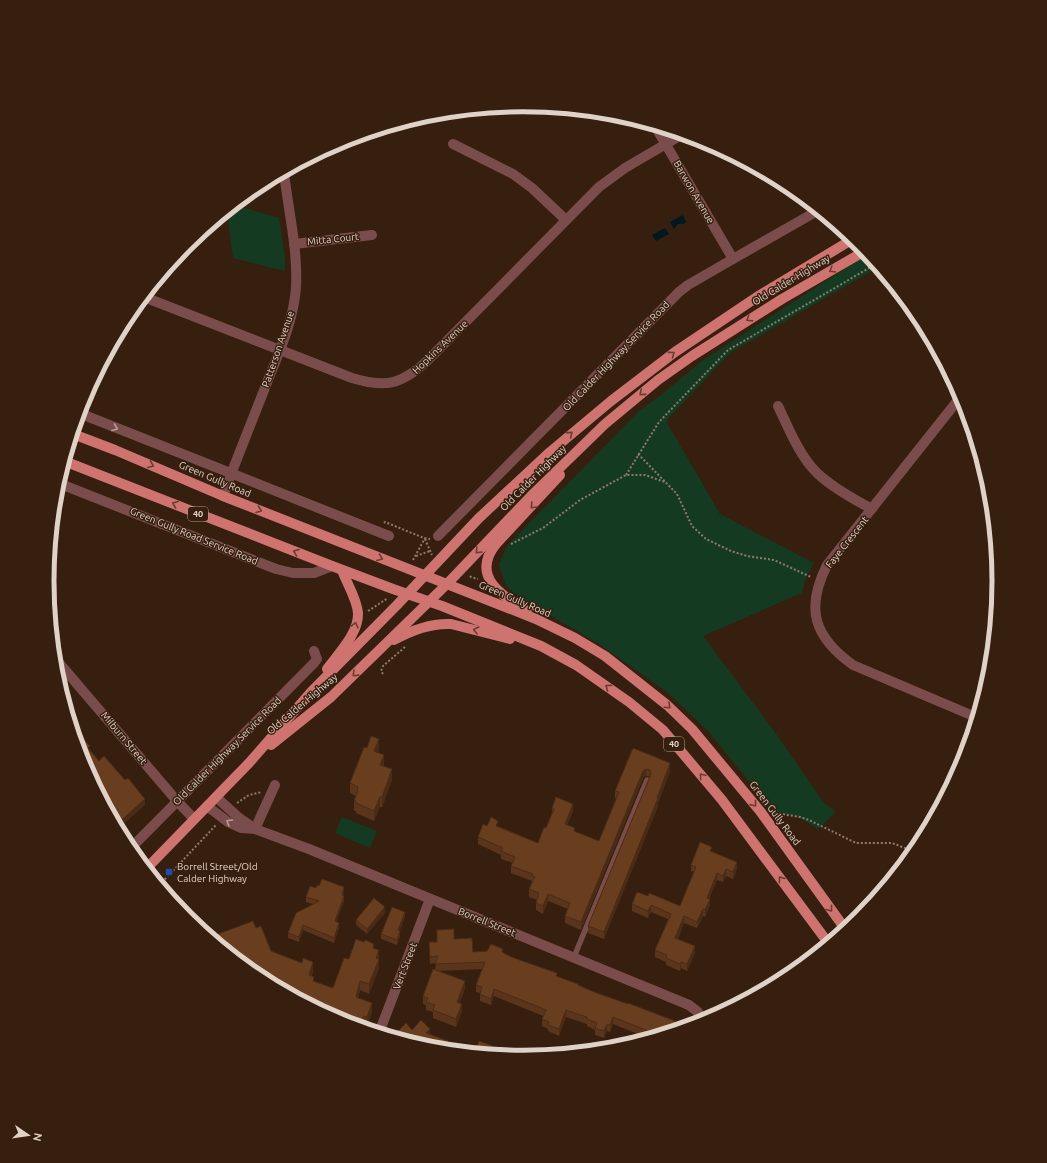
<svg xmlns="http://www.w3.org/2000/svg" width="1047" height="1163" viewBox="0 0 1047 1163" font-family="Ubuntu,sans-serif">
<rect width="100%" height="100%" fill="#361f0e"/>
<g fill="#143b21">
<path d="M234 205 279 218 285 258V271L233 258 227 211Z"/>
<path d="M868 254 879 267 730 353 666 421 720 514 814 563 806 577 802 593 703 636 774 731 824 803 836 812 818 829 796 816 776 814 707 730 667 692 599 644 519 597 506 586 499 565 506 547 639 411 666 391 703 360Z"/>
<path d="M342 817 377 831 370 848 335 833Z"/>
</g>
<g fill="#03181e">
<path d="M683 215 686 222 684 224H678L674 229 670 222Z"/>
<path d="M665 228 669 234 656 241 652 235Z"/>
</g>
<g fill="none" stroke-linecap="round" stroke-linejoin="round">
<g stroke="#8e7b6d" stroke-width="2" stroke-dasharray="2 2" stroke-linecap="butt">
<path d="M638 454 677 494 692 526 706 539 731 551 747 556 774 560 811 577"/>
<path d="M626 475 659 422 728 350 876 264"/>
<path d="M384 523 385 522 424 538 430 539"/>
<path d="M425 539 432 555"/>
<path d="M511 544 543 528 580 500 626 475H645L665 482"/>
<path d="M416 556 430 551"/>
<path d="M413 560 425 538"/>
<path d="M470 576 471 577 478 579"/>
<path d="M368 611 388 598"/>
<path d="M383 674 381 671 383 666 405 647"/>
<path d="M237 803 249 795 262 792"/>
<path d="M775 813 800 817 809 820 856 843H892L915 852"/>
<path d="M159 885 169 875 216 825"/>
</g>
<path stroke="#7a4d4c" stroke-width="5.5" d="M574 957 647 780"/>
<g stroke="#7a4d4c" stroke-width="10">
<path d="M655 126 733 259"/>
<path d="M453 144 513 174 532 188 566 220"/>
<path d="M294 244 372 235"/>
<path d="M144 297 352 378C385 388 400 385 426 362L599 187 625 168 683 134"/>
<path d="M962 395 827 565C805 609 814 637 853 665L978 718"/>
<path d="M778 406C789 429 799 455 817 473 833 488 853 499 872 509"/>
<path d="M79 413 389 536"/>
<path d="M58 483 276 569 293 573H314L332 566"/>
<path d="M223 496C237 457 253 419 268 380 280 350 294 319 296 287 298 248 288 210 284 172"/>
<path d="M55 499 63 485"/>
<path d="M438 536 679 292 688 285 733 259 819 210"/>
<path d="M54 657 177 801 194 819"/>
<path d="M216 797 238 817 255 829"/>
<path d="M207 806 228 822 241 828 255 829 309 849 689 1005 698 1012 700 1024"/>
<path d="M255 829 275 785"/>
<path d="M130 849 314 663 317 659 314 651"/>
<path d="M700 1018 715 1017"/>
<path d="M379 1033 430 899"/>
</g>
<g stroke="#ce7370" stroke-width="10">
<path d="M73 434 115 450 223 496 536 619 575 638 605 656 667 705 692 729 760 811 846 930"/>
<path d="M64 461 332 566 393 589 442 606 541 646 576 665 629 702 663 730 722 800 829 944"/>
<path d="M527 611C502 596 470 576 496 544L560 475"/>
<path d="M394 640C412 630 430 623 451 624L510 639"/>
<path d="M327 669C338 654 359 633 358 613 357 599 347 584 342 570"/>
<path d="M271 745 331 697 447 584 534 493 605 424 658 380 692 356 782 299 865 251"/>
<path d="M146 869 249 763 311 692 397 605 479 518 550 452 611 401 675 352 760 295 853 239"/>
</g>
</g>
<g fill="#5a351b">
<path d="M367 748 379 749 378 752 384 765V766L392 780 382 807H380L374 821 356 813V811H354V801L356 796 350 793V783Z"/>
<path d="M633 748 670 771 658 803V806L604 939 588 933V926L650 777 646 776 643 778 581 930 565 923V916L568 909 548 901 543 914 536 910V903L537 900 529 897V889L532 881 511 873V866L513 863 501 859V855L478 844V837L498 826 538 843 546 828 552 813V808L573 811 567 825 575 832 599 841 617 799 615 798V791Z"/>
<path d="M712 851 737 869 733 879 726 876 723 882 717 880 709 899 710 905 705 917 703 916 697 928 684 923 678 939 695 953 687 971 681 968 680 971 666 965V962L655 957V950L668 919 651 912 648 918 632 911V904L648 896 680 906 694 872 691 871V865Z"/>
<path d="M319 886 344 892 343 896 344 901 336 922 339 928 334 943 303 930 299 942 288 938V933L313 904 306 902V897L316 888Z"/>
<path d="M385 913 367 934 356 925V920Z"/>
<path d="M405 917 399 931 400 936 397 945 381 939V934Z"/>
<path d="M256 928 271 951 313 971 312 976 314 982 333 988 349 959 374 949 379 959V968L369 994 360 990 358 998 372 1012 367 1026H364L363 1028 341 1022 259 978Z"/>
<path d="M454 939 473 952 503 953 578 985 675 1028 674 1031 650 1039 613 1024 610 1032 607 1031 604 1038 595 1035V1030L587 1026V1024L566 1017 559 1036 548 1031V1029L542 1026V1019L543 1016 494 996 491 1005 480 1001V993L476 992V985L482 969 438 971 465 989 459 1003 462 1011 456 1027 433 1018V1012L426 1010V1005L423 1004V996L435 970 436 963 430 964 429 942H437Z"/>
<path d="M412 1030 430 1034 448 1045 430 1049 395 1038V1034Z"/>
</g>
<g fill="#4a2b16">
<path d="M379 739V749L374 761V751Z"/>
<path d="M384 755V765L380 775V765Z"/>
<path d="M670 763V771L658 803V806L604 939V932L657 798Z"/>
<path d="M392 769V780L382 807V797Z"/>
<path d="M646 769V776L643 778 581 930V922L643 771Z"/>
<path d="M380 797V807L374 821V811Z"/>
<path d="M145 799V805L118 829 116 825Z"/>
<path d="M573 804V811L565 831V824Z"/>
<path d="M737 862V869L733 879V872Z"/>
<path d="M726 869V876L723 882V876Z"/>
<path d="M717 873V880L707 904V898Z"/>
<path d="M344 887V892L342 900V895Z"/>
<path d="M548 894V901L543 914V906Z"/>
<path d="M344 896V901L335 926V921Z"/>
<path d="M710 899V905L705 917V910Z"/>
<path d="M651 905V912L648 918V911Z"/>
<path d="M385 907V913L367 934V929Z"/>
<path d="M703 909V916L697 928V922Z"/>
<path d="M405 912V917L398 936V930Z"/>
<path d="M684 916V923L675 944V938Z"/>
<path d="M339 923V928L334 943V938Z"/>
<path d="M303 925V930L299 942V937Z"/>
<path d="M400 931V936L397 945V940Z"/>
<path d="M695 946V953L687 971V964Z"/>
<path d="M379 950V960L376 958Z"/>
<path d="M379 959V968L369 994V984Z"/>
<path d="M313 962V971L309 984V975Z"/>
<path d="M681 962V968L680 971V964Z"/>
<path d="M360 981V990L356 1006V997Z"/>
<path d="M465 981V989L457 1010V1002Z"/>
<path d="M494 989V996L491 1005V999Z"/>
<path d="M372 1003V1012L367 1026V1017Z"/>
<path d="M462 1004V1011L456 1027V1019Z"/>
<path d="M566 1010V1017L559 1036V1029Z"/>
<path d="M364 1016V1026L363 1028 360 1027Z"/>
<path d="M613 1017V1024L610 1032V1025Z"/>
<path d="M675 1021V1028L674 1031 671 1032Z"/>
<path d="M607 1024V1031L604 1038V1031Z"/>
<path d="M430 1029V1036L426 1033Z"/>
</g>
<g fill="#693e1f" stroke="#4a2b16">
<path d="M72 725V726L74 725 80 733 79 734 90 746 88 748 99 761 104 756 125 780 128 778 145 799 116 825 93 782 94 781 91 778 83 764Z"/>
<path d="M371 736 379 739 374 751 384 755 380 765 392 769 382 797H380L374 811 356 803V801H354L358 791 357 790 358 787 350 783 364 747 367 748Z"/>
<path d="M633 748 670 763 657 798H658L604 932 588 926 651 774 650 770 646 769 643 771 581 922 565 916 570 903 548 894 543 906 536 903 539 893 529 889 535 877 532 876 533 874 511 866 515 857 501 851 503 848 478 837 483 824 487 826 491 817 498 821 496 826 538 843 544 827 546 828 554 809 552 808 556 797 573 804 565 824 575 828 574 831 599 841 619 792 615 791Z"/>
<path d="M700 842 712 847 710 851 737 862 733 872 726 869 723 876 717 873 707 898 710 899 705 910 703 909 697 922 684 916 675 938 695 946 687 964 681 962 680 964 666 958 667 955 655 950 671 914 651 905 648 911 632 904 637 892 648 896 649 893 680 906 696 867 691 865Z"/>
<path d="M322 879 344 887 342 895 344 896 335 921 339 923 334 938 303 925 299 937 288 933 296 913 319 901 306 897 310 886 316 888 317 885 319 886Z"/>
<path d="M374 898 385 907 367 929 356 920Z"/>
<path d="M392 907 405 912 398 930 400 931 397 940 381 934Z"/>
<path d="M253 921 256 928 261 926 271 951 302 963 303 958 313 962 309 975 314 977 313 981 333 988 344 958 349 959 356 939 364 942 365 940 374 944 373 948 379 950 376 958 379 959 369 984 360 981 356 997 372 1003 367 1017 364 1016 360 1027 353 1025 344 1022 345 1018 324 1011 323 1012 291 995V994L285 992 259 978 210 937Z"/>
<path d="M454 929V939L472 938 473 952 487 951 491 944 503 949 502 952 511 957 557 973 556 976 578 984V985L594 992 628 1004V1003L675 1021 671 1032 654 1037 656 1034 613 1017 610 1025 607 1024 604 1031 595 1028 597 1023 587 1019V1017L566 1010 559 1029 548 1025 549 1022 542 1019 546 1010 494 989 491 999 480 994 482 987 476 985 485 962 435 964 438 956 430 957 429 942H437V930Z"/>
<path d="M433 969 465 981 457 1002 462 1004 456 1019 433 1010 435 1005 426 1002 428 998 423 996Z"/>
<path d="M421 1020 430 1029 426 1033 448 1041 447 1044 469 1053 430 1049 402 1040 395 1034 406 1023 412 1030Z"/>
<path d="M479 1041 493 1046 492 1049 514 1057 475 1053Z"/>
</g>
<defs><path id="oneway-chevron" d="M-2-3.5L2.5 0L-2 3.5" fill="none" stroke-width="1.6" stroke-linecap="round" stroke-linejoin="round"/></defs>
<g stroke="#6b3c30">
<use href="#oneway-chevron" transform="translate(832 270) rotate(150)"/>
<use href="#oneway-chevron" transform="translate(749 319) rotate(148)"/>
<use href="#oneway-chevron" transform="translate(672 354) rotate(-36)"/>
<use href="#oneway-chevron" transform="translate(642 393) rotate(140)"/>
<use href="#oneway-chevron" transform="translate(570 434) rotate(-40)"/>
<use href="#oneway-chevron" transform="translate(151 465) rotate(23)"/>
<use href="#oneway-chevron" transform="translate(175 504) rotate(-159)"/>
<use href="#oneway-chevron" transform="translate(533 506) rotate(134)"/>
<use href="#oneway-chevron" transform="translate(259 510) rotate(21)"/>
<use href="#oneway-chevron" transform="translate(478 551) rotate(134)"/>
<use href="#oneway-chevron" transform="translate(296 552) rotate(-159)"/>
<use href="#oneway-chevron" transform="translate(380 558) rotate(21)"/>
<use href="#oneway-chevron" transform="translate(355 625) rotate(-76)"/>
<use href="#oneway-chevron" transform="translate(476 630) rotate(-166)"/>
<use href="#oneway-chevron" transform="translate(355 674) rotate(136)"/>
<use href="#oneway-chevron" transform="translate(608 687) rotate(-144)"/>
<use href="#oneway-chevron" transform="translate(668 706) rotate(43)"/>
<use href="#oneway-chevron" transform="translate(702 776) rotate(-131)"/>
<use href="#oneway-chevron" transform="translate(754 804) rotate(51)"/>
<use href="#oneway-chevron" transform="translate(781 879) rotate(-127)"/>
<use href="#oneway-chevron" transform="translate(830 909) rotate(53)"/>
</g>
<g stroke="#b89d96">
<use href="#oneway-chevron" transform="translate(115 428) rotate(22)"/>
<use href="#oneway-chevron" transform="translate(229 822) rotate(-149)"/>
</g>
<rect fill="#1a4fb4" stroke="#361f0e" stroke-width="1.5" x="165" y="868" width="8" height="8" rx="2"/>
<g text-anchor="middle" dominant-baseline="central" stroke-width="3" stroke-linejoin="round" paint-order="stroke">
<g fill="#361f0e" stroke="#ae9c90" stroke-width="1">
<rect x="188" y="507" width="20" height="14" rx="3"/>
<rect x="664" y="737" width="20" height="14" rx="3"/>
</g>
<g font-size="9" font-weight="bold" fill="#e1d2c7">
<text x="198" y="514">40</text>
<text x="674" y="744">40</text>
</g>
<g font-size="10" fill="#e1d2c7" stroke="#361f0e">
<text transform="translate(694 192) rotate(60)">Barwon Avenue</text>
<text transform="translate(333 239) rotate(-6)">Mitta Court</text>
<text transform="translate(791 280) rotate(-31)">Old Calder Highway</text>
<text transform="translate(440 347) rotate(-44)">Hopkins Avenue</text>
<text transform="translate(278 349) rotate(-71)">Patterson Avenue</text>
<text transform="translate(616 356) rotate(-46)">Old Calder Highway Service Road</text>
<text transform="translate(533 478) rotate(-45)">Old Calder Highway</text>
<text transform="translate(215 479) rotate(23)">Green Gully Road</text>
<text transform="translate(194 536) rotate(22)">Green Gully Road Service Road</text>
<text transform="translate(847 542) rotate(-52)">Faye Crescent</text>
<text transform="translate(515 599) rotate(23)">Green Gully Road</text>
<text transform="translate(302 704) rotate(-40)">Old Calder Highway</text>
<text transform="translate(124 738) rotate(50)">Milburn Street</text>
<text transform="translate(227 751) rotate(-45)">Old Calder Highway Service Road</text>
<text transform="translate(775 813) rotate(53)">Green Gully Road</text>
<text transform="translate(487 922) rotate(22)">Borrell Street</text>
<text transform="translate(405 966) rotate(-69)">Vert Street</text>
</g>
<g font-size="10" fill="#e1d2c7" stroke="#361f0e" text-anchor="start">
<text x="177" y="866">Borrell Street/Old<tspan x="177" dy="12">Calder Highway</tspan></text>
</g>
</g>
<path d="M0 0H1047V1163H0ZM54 581a469 469 0 1 1 938 0a469 469 0 1 1-938 0Z" fill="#361f0e" fill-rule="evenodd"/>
<path fill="none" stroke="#e1d2c7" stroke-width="5" d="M54 581a469 469 0 1 1 938 0a469 469 0 1 1-938 0Z"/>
<g transform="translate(28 1135) rotate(103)" stroke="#361f0e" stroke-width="3" paint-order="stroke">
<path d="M0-3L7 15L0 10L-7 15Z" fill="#e1d2c7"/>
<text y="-6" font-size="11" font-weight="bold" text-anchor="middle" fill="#e1d2c7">N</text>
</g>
</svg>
